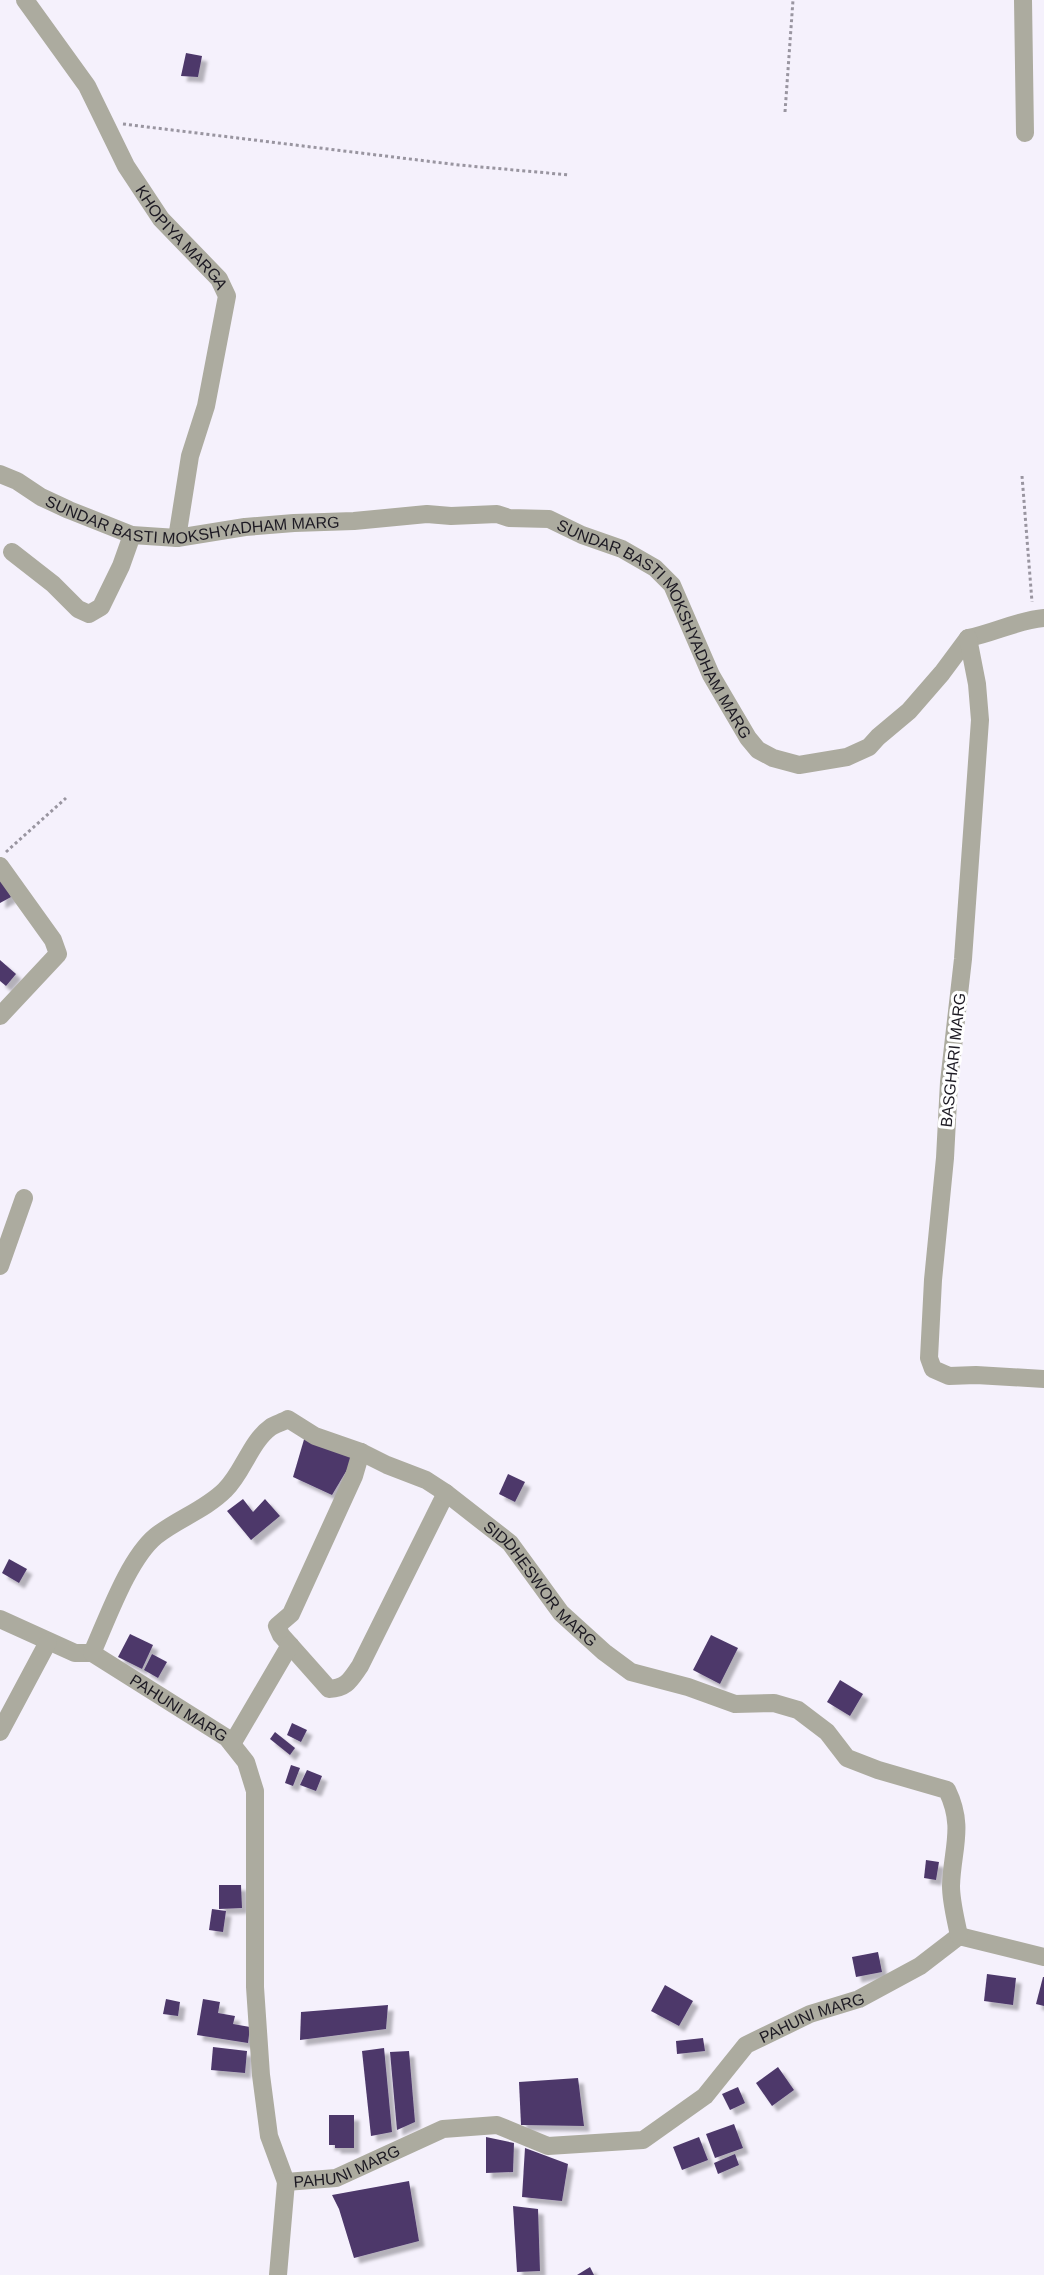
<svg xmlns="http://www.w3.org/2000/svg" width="1044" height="2275" viewBox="0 0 1044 2275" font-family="Arial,sans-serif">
<defs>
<filter id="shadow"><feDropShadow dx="5.5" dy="5.5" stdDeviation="1.5" flood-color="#0004"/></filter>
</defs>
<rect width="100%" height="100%" fill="#f5f1fc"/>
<g fill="#4d386b" filter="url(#shadow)">
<path d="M186 53 202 56 198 77 181 76Z"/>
<path d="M0 874 11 897 0 903Z"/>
<path d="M0 960 16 974 6 986 0 981Z"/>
<path d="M305 1436 354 1458 332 1495 293 1477Z"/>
<path d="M508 1474 525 1482 515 1502 499 1494Z"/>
<path d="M243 1499 253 1512 265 1499 280 1516 251 1540 227 1511Z"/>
<path d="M9 1559 27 1569 19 1583 2 1573Z"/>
<path d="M130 1634 153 1645 142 1669 118 1657Z"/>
<path d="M711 1635 738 1648 720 1684 693 1670Z"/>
<path d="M152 1654 167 1662 158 1678 144 1670Z"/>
<path d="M840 1680 863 1694 850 1716 827 1702Z"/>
<path d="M292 1723 307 1730 301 1742 287 1735Z"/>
<path d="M275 1732 295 1748 290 1755 270 1739Z"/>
<path d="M291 1765 300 1768 293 1786 285 1783Z"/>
<path d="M307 1770 322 1776 316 1791 300 1785Z"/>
<path d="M926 1860 939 1862 936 1880 924 1878Z"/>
<path d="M219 1885H241L242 1908 219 1909Z"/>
<path d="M212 1909 226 1911 223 1932 209 1930Z"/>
<path d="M878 1952 882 1972 856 1977 852 1957Z"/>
<path d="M987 1974 1016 1978 1013 2005 984 2001Z"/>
<path d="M1043 1977H1044V2006L1036 2004Z"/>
<path d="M665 1985 693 2001 679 2026 651 2011Z"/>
<path d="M166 1999 180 2002 178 2016 163 2014Z"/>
<path d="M203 1999 220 2002 218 2013 235 2016 233 2024 250 2027 248 2043 197 2035Z"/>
<path d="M388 2005 386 2029 300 2040 301 2012Z"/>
<path d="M703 2038 705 2051 677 2054 676 2041Z"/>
<path d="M213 2047 247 2051 245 2073 211 2070Z"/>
<path d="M384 2048 392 2132 371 2136 362 2051Z"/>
<path d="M409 2051 415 2122 397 2130 390 2052Z"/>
<path d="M778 2067 794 2090 772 2106 756 2083Z"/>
<path d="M578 2078 584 2126 521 2125 519 2082Z"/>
<path d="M738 2087 745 2103 730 2110 722 2094Z"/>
<path d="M329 2115H354V2148H335V2145H329Z"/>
<path d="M734 2124 743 2148 715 2158 706 2134Z"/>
<path d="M486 2137 514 2143 513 2172 486 2173Z"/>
<path d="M699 2137 708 2160 682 2170 673 2147Z"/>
<path d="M525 2148 568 2164 562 2201 522 2197Z"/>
<path d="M735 2154 739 2165 718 2174 714 2163Z"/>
<path d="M409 2181 419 2241 354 2258 339 2209 332 2195Z"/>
<path d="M513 2206 538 2209 540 2271 517 2272Z"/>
<path d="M590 2267 594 2275H577Z"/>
</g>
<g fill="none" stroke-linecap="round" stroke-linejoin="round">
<g stroke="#9995a0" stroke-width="3" stroke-dasharray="3 3" stroke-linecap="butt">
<path d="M785 112 793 0"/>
<path d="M123 124 459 165 570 175"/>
<path d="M1022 476 1032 602"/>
<path d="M6 852 66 798"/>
</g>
<g stroke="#acab9f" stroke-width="18">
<path id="s1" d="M25 0 87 86 126 166 161 219 219 279 227 296 206 406 190 456 177 538"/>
<path d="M1023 0 1025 133"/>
<path id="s2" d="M0 474 17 481 41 497 69 510 132 535 177 538 245 527 294 523 354 521 427 514 451 516 497 514 509 518 549 519 582 535 622 549 655 568 672 585 711 675 748 738 758 750 773 758 799 765 847 757 869 747 878 737 909 711 942 673 968 638C994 633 1018 620 1044 618"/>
<path d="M12 552 53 584 78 609 89 614 101 607 121 566 132 535"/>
<path d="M968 638 977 684 980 720 963 959 949 1082 945 1158 933 1280 929 1358 933 1369 949 1376 976 1375 1044 1379"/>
<path d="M0 866 53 940 58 954 0 1016"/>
<path d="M0 1266 24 1198"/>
<path d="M361 1452 354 1476 291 1614 277 1626 281 1635 329 1689C347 1688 350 1680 360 1666L446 1493"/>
<path id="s3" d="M0 1619 75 1653H92L227 1738 246 1762 255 1791V1987L261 2075 269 2136 286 2182 336 2178 443 2129 497 2125 548 2146 643 2140 705 2096 746 2045 810 2014 859 1999 920 1966 959 1936 1044 1957"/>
<path id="s4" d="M92 1653C107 1620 128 1559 156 1536 177 1519 205 1510 225 1490 243 1473 250 1442 271 1427 276 1424 283 1422 288 1419L315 1436 361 1452 387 1465 426 1480 446 1493 510 1543 561 1613 604 1652 631 1672 688 1687 735 1704 774 1703 798 1710 827 1732 847 1758 878 1770 947 1790C965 1827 952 1849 951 1886 951 1902 956 1920 959 1936"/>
<path d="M0 1732 48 1642"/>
<path d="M232 1744 290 1645"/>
<path d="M278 2275 286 2182"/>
</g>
</g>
<g text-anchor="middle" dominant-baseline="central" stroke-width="6" stroke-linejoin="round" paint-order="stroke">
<g font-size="16" fill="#1d1a23" stroke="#fff">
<text stroke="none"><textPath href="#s1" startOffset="286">KHOPIYA MARGA</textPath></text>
<text stroke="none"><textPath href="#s2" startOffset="204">SUNDAR BASTI MOKSHYADHAM MARG</textPath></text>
<text stroke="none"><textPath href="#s2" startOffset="726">SUNDAR BASTI MOKSHYADHAM MARG</textPath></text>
<text transform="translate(953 1060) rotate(-84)">BASGHARI MARG</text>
<text stroke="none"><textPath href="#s4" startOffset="622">SIDDHESWOR MARG</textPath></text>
<text stroke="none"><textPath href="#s3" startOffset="202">PAHUNI MARG</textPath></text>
<text stroke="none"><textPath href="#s3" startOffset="1300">PAHUNI MARG</textPath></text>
<text stroke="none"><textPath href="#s3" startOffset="778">PAHUNI MARG</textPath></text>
</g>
</g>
</svg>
